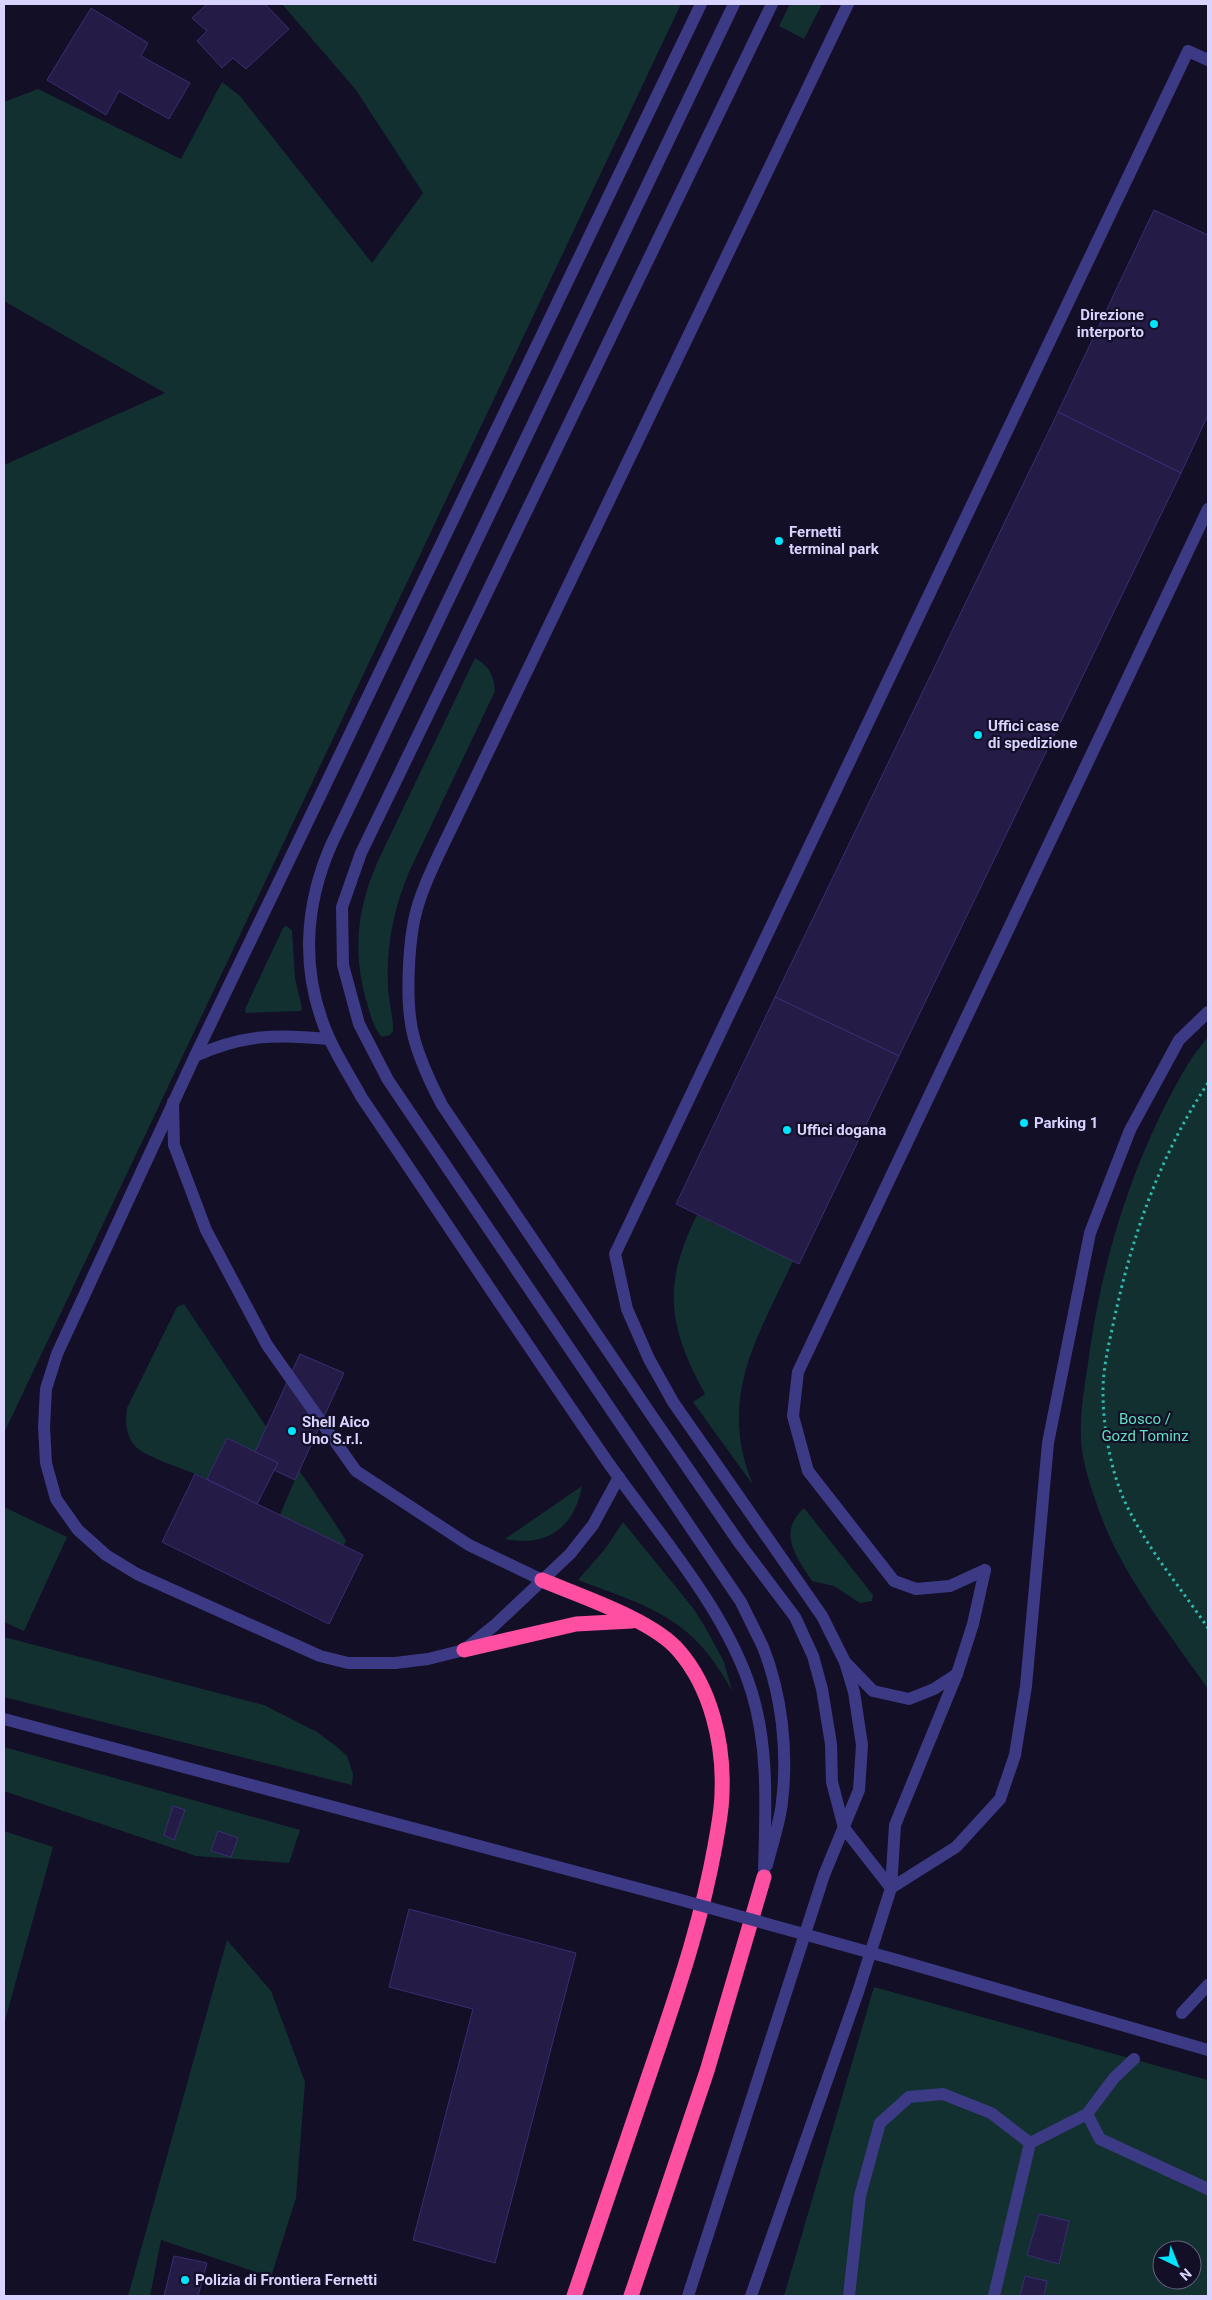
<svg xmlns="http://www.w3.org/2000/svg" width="1212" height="2300" viewBox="0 0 1212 2300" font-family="Roboto,sans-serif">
<rect width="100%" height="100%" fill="#130f26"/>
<g fill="#12302f" fill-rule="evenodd">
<path d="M282 4H681L4 1433V465L165 393 4 301V102L38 89 181 159 222 82 240 96 372 263 423 193 356 90Z"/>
<path d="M790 4H822L804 39 779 26Z"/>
<path d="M475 658C489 666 494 675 495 691L409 872C394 908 386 946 388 986 388 999 394 1019 393 1031L390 1035 382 1037C374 1029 370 1014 367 1003 352 952 357 908 378 861Z"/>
<path d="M286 926 292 930 295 978 302 1008 301 1011H297L246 1013 245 1009 283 928Z"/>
<path d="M1208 1037V1689C1168 1631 1118 1571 1096 1502 1089 1482 1082 1460 1081 1439 1080 1414 1084 1388 1088 1364 1099 1278 1122 1196 1159 1118 1173 1090 1187 1061 1208 1037Z"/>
<path d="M697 1215 793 1261C757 1339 717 1397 753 1485L693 1402 705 1394C668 1326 662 1285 697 1215Z"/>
<path d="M184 1304 267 1428 255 1452 227 1438 207 1479C191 1471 144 1457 135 1446 126 1436 125 1421 127 1408L177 1307Z"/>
<path d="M299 1470 344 1537 346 1541 343 1546 280 1515Z"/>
<path d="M582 1486C575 1527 546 1548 505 1539Z"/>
<path d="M4 1507 67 1537 24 1631 4 1622Z"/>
<path d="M804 1508 873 1595 872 1601 860 1603 834 1586 812 1581C796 1556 777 1533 804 1508Z"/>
<path d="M623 1522 693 1608 705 1627 724 1662 732 1691C694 1618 650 1607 578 1580L605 1549Z"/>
<path d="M4 1637 264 1705 317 1732 336 1746 347 1756 353 1774 352 1785 4 1697Z"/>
<path d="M4 1747 300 1830 289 1863 196 1856 4 1791Z"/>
<path d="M4 1831 53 1847 4 2024Z"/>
<path d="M227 1940 271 1991 305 2082 296 2198 271 2277 161 2240 150 2296H128Z"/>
<path d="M874 1987 1208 2080V2296H784ZM1162 2250H1192V2280H1162Z"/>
</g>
<g fill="#241b47" stroke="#3b2d73">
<path d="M207 4H265L289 29 246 69 233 58 222 68 197 41 207 31 192 18Z"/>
<path d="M91 8 148 43 141 56 190 83 169 119 119 91 106 115 47 80Z"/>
<path d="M1154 210 1208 235V415L1181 473 1058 412Z"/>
<path d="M1058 412 1181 473 899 1056 775 997Z"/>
<path d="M775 997 899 1056 799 1264 676 1204Z"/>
<path d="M300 1354 344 1373 295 1480 274 1470 278 1463 255 1452Z"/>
<path d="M227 1438 278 1463 257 1504 207 1479Z"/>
<path d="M195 1474 363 1555 329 1624 162 1542Z"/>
<path d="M173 1806 185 1810 174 1840 164 1835Z"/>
<path d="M218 1831 238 1838 231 1857 211 1851Z"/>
<path d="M409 1909 576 1953 495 2263 413 2240 473 2009 389 1987Z"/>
<path d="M1039 2214 1069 2221 1059 2264 1027 2255Z"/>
<path d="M174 2256 207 2263 198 2296H164Z"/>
<path d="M1025 2276 1047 2281 1044 2296H1020Z"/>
</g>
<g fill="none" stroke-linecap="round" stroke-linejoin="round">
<path stroke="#2fb8b0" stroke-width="3" stroke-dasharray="2.5 4" stroke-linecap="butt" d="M1208 1083C1160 1155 1132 1236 1114 1320 1109 1344 1103 1367 1103 1391 1103 1427 1110 1469 1125 1502 1146 1547 1180 1587 1208 1628"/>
<g stroke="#3d3a85" stroke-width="12">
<path d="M848 4 438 856C431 871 424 886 419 902 408 934 405 1001 413 1034 419 1059 430 1082 442 1105L652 1416 740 1544 795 1617 813 1656 822 1689 831 1744 832 1782 844 1828 891 1888 895 1825 957 1674 973 1624 985 1570"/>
<path d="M195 1056C244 1034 277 1034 329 1039"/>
<path d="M173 1102 174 1145 206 1230 267 1345 356 1471 469 1545 542 1580"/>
<path d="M985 1570 950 1586 916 1589 894 1581 808 1471 793 1416 798 1372 1208 509"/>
<path d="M845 1662 873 1691 909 1699 934 1689 957 1674"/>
<path d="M767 1865C772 1844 780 1823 782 1802 788 1751 782 1695 763 1647 756 1632 748 1617 741 1602L388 1080 359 1024 343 965 342 907 361 853 772 4"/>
<path d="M1182 2013 1208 1985"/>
<path d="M1087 2114 1100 2139 1208 2189"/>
<path d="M849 2296 860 2196 880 2123 909 2097 943 2094 991 2113 1030 2143"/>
<path d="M994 2296 1030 2143 1087 2114 1114 2078 1134 2059"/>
</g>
<g stroke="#3d3a85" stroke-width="12">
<path d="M734 4 332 843C304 906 300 973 329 1038 338 1058 351 1078 362 1098 444 1219 524 1341 607 1461 656 1531 727 1610 752 1693 770 1752 765 1816 764 1877"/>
<path d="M619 1477 593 1525 570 1554 495 1625 464 1650 428 1659 395 1663H348L320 1656 137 1574 106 1555 78 1530 56 1499 46 1463 44 1427 46 1389 57 1354 195 1056 701 4"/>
<path d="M688 2296 824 1875 859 1790 862 1745 854 1692 845 1662 822 1616 673 1402 649 1359 627 1309 615 1254 1188 51 1208 60"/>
<path d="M751 2296 858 1992 891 1888 956 1847 1000 1799 1015 1755 1026 1686 1048 1443 1090 1233 1130 1130 1179 1040 1208 1012"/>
</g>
<g stroke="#3d3a85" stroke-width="12">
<path d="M4 1719 674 1898"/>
<path d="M897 1960 1208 2050"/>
</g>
<g stroke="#ff4fa3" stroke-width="15">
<path d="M542 1580C580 1596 653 1620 679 1651 711 1688 724 1744 722 1792 722 1810 718 1828 715 1846 703 1913 682 1978 660 2043 631 2127 603 2212 574 2296"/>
<path d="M464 1650 576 1624 632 1621"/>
<path d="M631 2296 707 2071 764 1877"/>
</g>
<path stroke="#3d3a85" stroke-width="12" d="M674 1898 897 1960"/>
</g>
<g fill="#00e5ff" stroke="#130f26" stroke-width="2">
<circle cx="1154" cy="324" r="5"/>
<circle cx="779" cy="541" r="5"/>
<circle cx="978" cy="735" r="5"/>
<circle cx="1024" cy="1123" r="5"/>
<circle cx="787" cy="1130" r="5"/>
<circle cx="292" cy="1431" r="5"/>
<circle cx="185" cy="2280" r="5"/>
</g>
<g text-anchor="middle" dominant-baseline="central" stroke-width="4.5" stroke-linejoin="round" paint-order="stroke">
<g font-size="15" font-weight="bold" fill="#d9d4ff" stroke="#130f26" text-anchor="start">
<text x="1144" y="315" text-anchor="end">Direzione<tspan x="1144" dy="17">interporto</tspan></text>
<text x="789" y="532">Fernetti<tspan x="789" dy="17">terminal park</tspan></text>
<text x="988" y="726">Uffici case<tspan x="988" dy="17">di spedizione</tspan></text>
<text x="1034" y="1123">Parking 1</text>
<text x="797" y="1130">Uffici dogana</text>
<text x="302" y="1422">Shell Aico<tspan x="302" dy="17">Uno S.r.l.</tspan></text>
<text x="195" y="2280">Polizia di Frontiera Fernetti</text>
</g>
<g font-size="15" fill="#5fe0c0" stroke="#130f26">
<text x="1145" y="1419">Bosco /<tspan x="1145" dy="17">Gozd Tominz</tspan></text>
</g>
</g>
<rect width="1212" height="2300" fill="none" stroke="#d9d4ff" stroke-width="10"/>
<g transform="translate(1177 2265) rotate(137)"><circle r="24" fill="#130f26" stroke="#625e7d"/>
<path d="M0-4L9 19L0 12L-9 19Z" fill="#00e5ff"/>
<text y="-8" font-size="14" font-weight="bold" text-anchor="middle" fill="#d9d4ff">N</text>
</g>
</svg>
